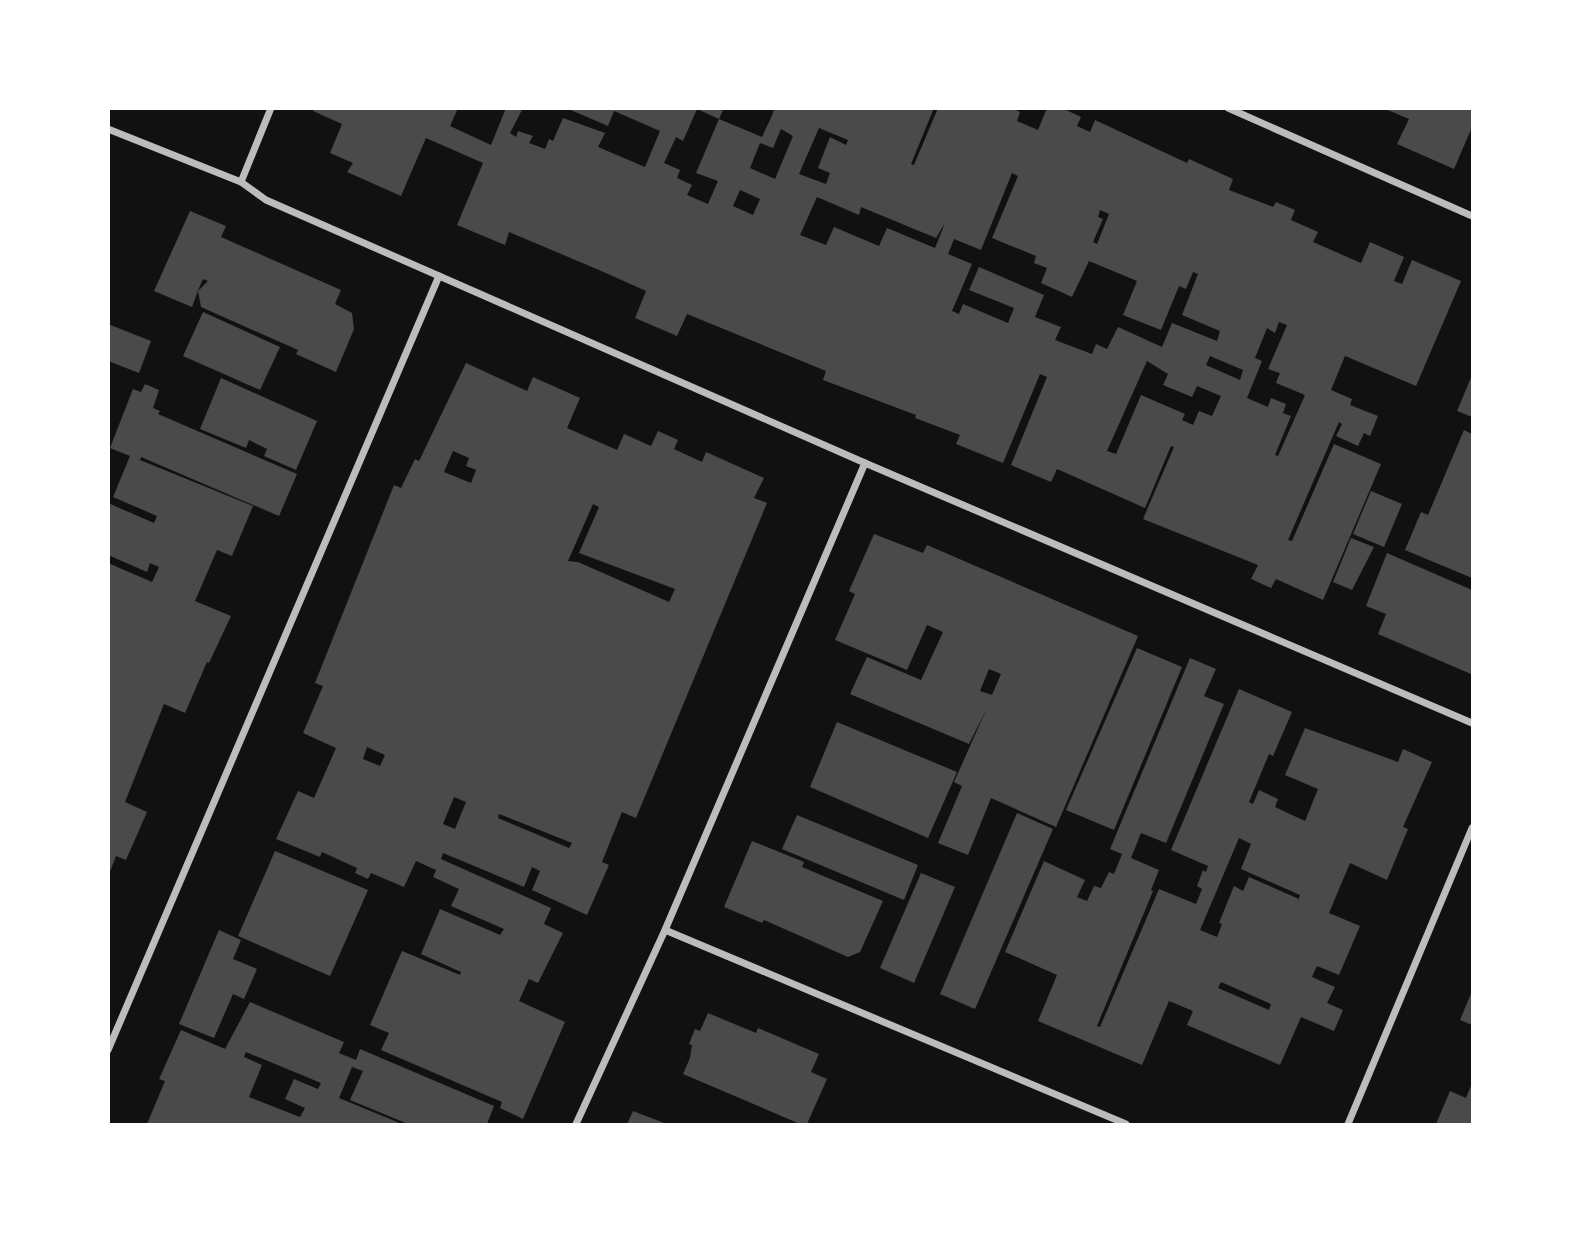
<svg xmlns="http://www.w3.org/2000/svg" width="1581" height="1233" viewBox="0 0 1581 1233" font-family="Signika,sans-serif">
<rect width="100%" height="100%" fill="#111"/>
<g fill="#4a4a4a" fill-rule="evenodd">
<path d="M314 108H458L450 126 491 145 506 108H523L510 133 516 137 518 131 533 136 529 143 545 149 549 139 553 141 563 118 605 133 598 147 645 167 660 131 614 111 608 126 566 108H724L719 119 697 109 683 141 676 137 664 163 680 170 677 178 692 185 687 195 708 204 718 181 696 173 719 119 762 137 774 111 769 108H934L911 164 914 165 938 108H1011L1020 112 1017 121 1038 130 1047 108H1062L1081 117 1077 126 1090 132 1095 120 1187 163 1189 159 1233 179 1229 190 1273 207 1276 202 1295 210 1291 220 1318 232 1313 242 1361 263 1370 242 1404 257 1394 281 1402 284 1412 260 1461 281 1416 386 1345 356 1331 390 1352 399 1350 405 1378 416 1370 436 1364 433 1358 446 1336 436 1342 424 1339 422 1288 540 1292 541 1334 444 1381 464 1323 600 1276 579 1271 588 1251 579 1258 565 1143 519 1174 447 1171 446 1145 508 1057 469 1051 482 1011 465 1047 377 1040 374 1003 463 956 444 960 435 915 418 916 415 823 380 826 371 687 314 677 336 635 318 646 291 599 270 509 232 505 245 457 225 483 163 426 138 401 196 347 172 353 163 330 153 342 124 313 111ZM819 128 848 140 846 145 830 137 818 168 830 173 826 184 799 174ZM781 129 793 136 775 179 750 168 760 143 773 148ZM1012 173 1018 176 992 238 1036 256 1034 263 1047 268 1041 283 1072 297 1089 261 1137 281 1123 315 1161 330 1179 286 1186 289 1193 272 1198 274 1182 315 1220 331 1217 341 1172 323 1162 347 1118 327 1107 349 1096 344 1092 354 1055 340 1061 327 1035 317 1044 295 979 267 969 290 1014 308 1008 323 963 304 959 314 952 311 972 264 948 254 954 239 981 250ZM740 190 760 199 753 215 733 206ZM817 197 859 215 861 207 936 238 945 223 935 248 887 228 879 246 834 227 826 245 800 235ZM1100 210 1109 214 1097 244 1093 242 1103 219 1098 217ZM1279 322 1287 325 1268 369 1280 373 1276 383 1305 395 1278 456 1275 455 1291 416 1283 413 1286 404 1271 398 1268 407 1247 398 1262 361 1255 358 1267 328 1275 333ZM1210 356 1243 370 1240 380 1206 365ZM1147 361 1168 374 1163 385 1192 397 1197 386 1221 396 1212 416 1199 411 1193 425 1182 420 1185 414 1141 395 1116 454 1107 451Z"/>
<path d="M1383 108H1472V127L1454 169 1397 144 1409 119Z"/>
<path d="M190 211 226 226 221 237 341 290 335 304 352 313 354 329 336 372 296 354 298 350 201 307 198 291 208 281 203 279 199 288 192 307 154 291Z"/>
<path d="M203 312 280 347 260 390 183 356Z"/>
<path d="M108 324 151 341 139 373 108 361Z"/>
<path d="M466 363 527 391 533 377 580 398 567 428 617 450 624 434 651 446 658 431 678 440 674 449 702 462 706 452 764 478 754 498 767 503 636 818 622 812 602 862 609 865 587 915 532 890 540 871 532 867 524 887 443 853 441 859 551 908 544 924 563 933 538 983 529 979 519 1001 565 1022 523 1119 500 1108 502 1102 381 1050 389 1033 370 1025 402 951 460 975 461 972 421 954 440 909 500 935 504 929 451 906 459 889 433 877 436 870 416 861 404 887 371 873 368 879 355 873 357 868 322 852 320 857 276 839 298 791 314 798 336 748 303 733 323 686 315 683 394 485 401 488 415 459 419 461ZM453 451 469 458 466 466 476 470 471 483 444 472ZM593 504 599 507 579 553 675 589 669 602 578 562 568 561ZM367 747 385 755 380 766 363 759ZM454 797 466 802 455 829 443 824ZM499 814 572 843 569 848 498 818Z"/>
<path d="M1472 375V417L1457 411Z"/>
<path d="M221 378 317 421 296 470 264 456 267 449 249 440 246 448 200 429Z"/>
<path d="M145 384 159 390 153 408 160 411 158 414 297 474 279 516 141 457 140 460 253 506 232 556 217 550 195 601 231 616 209 663 207 662 185 713 164 704 125 802 147 812 126 860 116 856 109 874 108 563 152 582 159 567 150 563 147 572 108 555V503L154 523 157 516 113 497 130 456 110 448 133 389 141 392Z"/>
<path d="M1464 430 1472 434V578L1405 550 1421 512 1428 515Z"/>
<path d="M1371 491 1402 504 1384 547 1353 534Z"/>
<path d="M874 534 923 553 927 545 1138 636 1056 827 991 798 968 855 938 843 962 786 954 782 987 708 969 744 850 694 867 657 921 680 943 632 927 625 907 670 835 640 855 594 849 591ZM989 669 1001 674 992 695 980 691Z"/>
<path d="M1351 538 1374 547 1352 590 1333 582Z"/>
<path d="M1387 553 1472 590 1471 674 1378 634 1386 614 1366 606Z"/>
<path d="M1137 648 1182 667 1114 830 1066 810Z"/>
<path d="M1190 658 1216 669 1204 696 1224 704 1166 843 1141 833 1131 858 1159 870 1151 890 1153 891 1097 1026 1100 1027 1159 889 1196 904 1202 889 1197 886 1203 870 1206 872 1208 866 1171 850 1239 689 1292 712 1273 756 1269 754 1249 802 1253 804 1259 790 1278 799 1275 807 1305 821 1318 789 1285 775 1305 728 1398 762 1403 749 1432 762 1403 827 1408 829 1387 880 1350 863 1329 913 1360 926 1339 975 1317 966 1312 977 1335 987 1327 1003 1343 1010 1334 1031 1301 1017 1280 1065 1187 1025 1193 1011 1169 1001 1142 1065 1038 1021 1057 975 1005 952 1044 861 1085 880 1077 897 1087 901 1094 886 1101 888 1109 872 1114 874 1122 854 1110 849ZM1239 838 1251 844 1241 869 1300 895 1299 899 1249 877 1243 891 1234 886 1219 923 1222 924 1217 937 1200 930ZM1221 982 1271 1004 1269 1010 1218 988Z"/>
<path d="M837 722 957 772 928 838 810 787Z"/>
<path d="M1017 813 1053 829 975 1009 940 994Z"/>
<path d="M797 815 918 865 904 900 782 849Z"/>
<path d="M752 841 804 862 802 867 883 901 860 952 848 957 764 920 762 923 724 907Z"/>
<path d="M275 851 368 890 330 976 238 936Z"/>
<path d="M921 873 955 887 914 983 880 968Z"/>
<path d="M219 930 241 940 233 959 257 969 244 999 233 994 214 1038 179 1024Z"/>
<path d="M1472 991V1025L1460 1020Z"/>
<path d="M250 1002 344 1042 339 1053 356 1060 360 1049 494 1106 487 1124H408L350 1100 363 1071 352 1067 339 1098 402 1124H147L165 1081 159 1079 181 1030 225 1049ZM246 1052 321 1083 318 1089 294 1079 285 1099 305 1108 300 1117 249 1097 262 1065 244 1057Z"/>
<path d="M708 1013 756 1033 758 1028 819 1054 811 1072 827 1079 807 1124H800L683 1074 690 1058 692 1045 689 1044 695 1029 700 1031Z"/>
<path d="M1472 1083V1124H1436L1450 1091 1466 1098Z"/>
<path d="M633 1111 667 1124H627Z"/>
</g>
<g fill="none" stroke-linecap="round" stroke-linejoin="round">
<g stroke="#bcbcbc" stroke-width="7">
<path d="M1228 108 1472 216"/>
<path d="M108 129 241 182 266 200 865 463 1472 723"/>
<path d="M241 182 271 108"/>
<path d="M665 930 1126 1124"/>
<path d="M108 1050 439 276"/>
<path d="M576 1124 665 930 865 463"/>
<path d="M1348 1124 1472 828"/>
</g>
</g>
<rect width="1581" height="1233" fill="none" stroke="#ffffff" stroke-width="220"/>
</svg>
